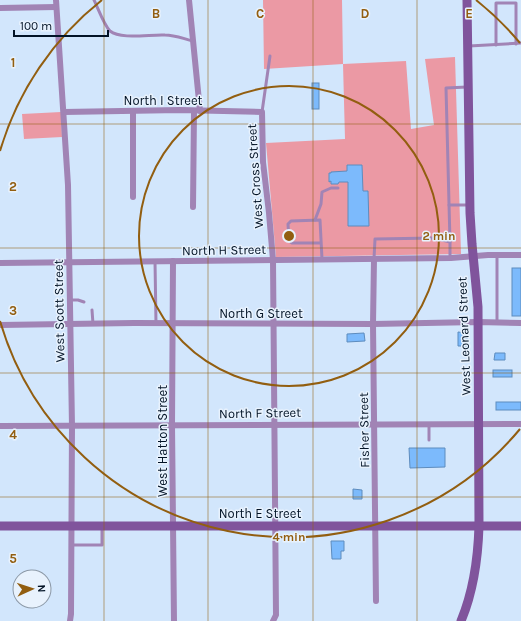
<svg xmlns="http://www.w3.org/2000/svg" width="521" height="621" viewBox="0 0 521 621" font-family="Karla,sans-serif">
<rect width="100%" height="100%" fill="#d2e6fc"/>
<g fill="#eb99a4">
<path d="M263 0H342L343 64 406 61 411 129 434 125 425 59 455 57 461 254 276 257 266 143 345 139 343 64 264 69Z"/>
<path d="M61 112 62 137 24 139 22 114Z"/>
</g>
<g fill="#7cbafc" stroke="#5d8cbe">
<rect x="312" y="83" width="7" height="26"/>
<path d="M347 165H362L363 191H368L369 226H348V182H339L338 184H331V181L329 182V173H331V172L347 171Z"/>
<rect x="512" y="268" width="9" height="48"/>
<path d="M458 332 467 333V346H458Z"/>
<path d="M364 333 365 341 347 342V334Z"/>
<path d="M495 353H505V360H494Z"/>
<rect x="493" y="370" width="19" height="7"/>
<rect x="496" y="402" width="25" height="8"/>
<path d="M409 448H445V467L410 468Z"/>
<path d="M353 489 362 490V499H353Z"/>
<path d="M331 541H344V551H341V559H332Z"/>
</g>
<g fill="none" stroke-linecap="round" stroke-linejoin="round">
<g stroke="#a184b5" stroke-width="3">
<path d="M94 0C98 8 104 25 110 31 121 40 151 34 165 35 175 35 184 39 193 41"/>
<path d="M496 45V3H516V44"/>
<path d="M469 46 521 43"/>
<path d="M262 112 270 56"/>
<path d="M449 205H468"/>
<path d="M315 220 321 204 322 192 331 188H338"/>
<path d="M450 242 446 88 467 87"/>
<path d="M321 243H292L289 241 288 224 291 221 320 220 322 259"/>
<path d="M374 259 375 239 434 238 450 242V257"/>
<path d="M155 261 156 324"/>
<path d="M71 300H78L84 302"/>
<path d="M92 310 93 324"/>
<path d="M497 322V255"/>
<path d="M429 424V440"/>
<path d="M72 545H102V528"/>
</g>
<g stroke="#a184b5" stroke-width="6">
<path d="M56 0 68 185 72 426 71 614 70 621"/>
<path d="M189 0 200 111"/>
<path d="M0 8 56 7"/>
<path d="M64 112 180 110 262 112 263 162 269 213 273 260 276 615 273 621"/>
<path d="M133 197V111"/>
<path d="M193 207 194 111"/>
<path d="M374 259 373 324 376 601"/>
<path d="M173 261 172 425 174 621"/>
<path d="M0 263 451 258 488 255H521"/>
<path d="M0 325 134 323 373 324 478 322 521 323"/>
<path d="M0 426 521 424"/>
</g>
<g stroke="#80549c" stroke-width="9">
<path d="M0 526H521"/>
<path d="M461 621C474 590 478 559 479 526L478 307 472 244 470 213 467 0"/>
</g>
</g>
<path fill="none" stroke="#925e10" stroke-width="1" stroke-opacity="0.55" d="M104 0V621M208 0V621M313 0V621M417 0V621M0 124H521M0 248H521M0 373H521M0 497H521"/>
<g fill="none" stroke="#925e10" stroke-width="2">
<circle cx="289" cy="236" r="150"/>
<path d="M520 429A301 301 0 0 1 0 321M0 151A301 301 0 0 1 102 0M476 0A301 301 0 0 1 520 43"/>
</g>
<g text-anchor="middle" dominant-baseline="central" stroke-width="3" stroke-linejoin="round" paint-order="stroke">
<g font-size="13" fill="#021326" stroke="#e8f2fd">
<text x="163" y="100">North I Street</text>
<text transform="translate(255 176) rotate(-94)">West Cross Street</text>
<text transform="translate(224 250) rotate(-1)">North H Street</text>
<text transform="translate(59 311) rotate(-91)">West Scott Street</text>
<text x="261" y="313">North G Street</text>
<text transform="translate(464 336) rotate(-92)">West Leonard Street</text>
<text transform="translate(260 413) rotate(-1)">North F Street</text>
<text transform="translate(364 430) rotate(-91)">Fisher Street</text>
<text transform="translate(162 441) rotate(-90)">West Hatton Street</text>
<text x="260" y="513">North E Street</text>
</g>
</g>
<g font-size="13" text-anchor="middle" font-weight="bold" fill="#925e10" stroke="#e8f2fd" stroke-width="3" stroke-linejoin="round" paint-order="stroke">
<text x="156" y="18">B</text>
<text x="260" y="18">C</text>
<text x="365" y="18">D</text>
<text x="469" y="18">E</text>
<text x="13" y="67">1</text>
<text x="13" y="191">2</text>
<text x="13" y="315">3</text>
<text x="13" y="439">4</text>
<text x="13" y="563">5</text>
</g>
<circle cx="289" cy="236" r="6" fill="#925e10" stroke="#e8f2fd" stroke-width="2"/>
<g font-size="12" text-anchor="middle" font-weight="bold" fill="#925e10" stroke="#e8f2fd" stroke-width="3" stroke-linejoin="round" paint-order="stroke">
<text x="439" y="240">2 min</text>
<text x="289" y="541">4 min</text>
</g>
<g transform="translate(32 589) rotate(87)"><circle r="19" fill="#e8f2fd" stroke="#8c99a7"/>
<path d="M0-3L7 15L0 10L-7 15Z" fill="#925e10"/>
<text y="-6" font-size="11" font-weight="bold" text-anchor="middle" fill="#021326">N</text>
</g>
<path d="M14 30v6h94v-6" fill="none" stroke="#021326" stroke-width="2"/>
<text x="20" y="30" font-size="12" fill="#021326" stroke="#e8f2fd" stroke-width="3" paint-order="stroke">100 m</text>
</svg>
